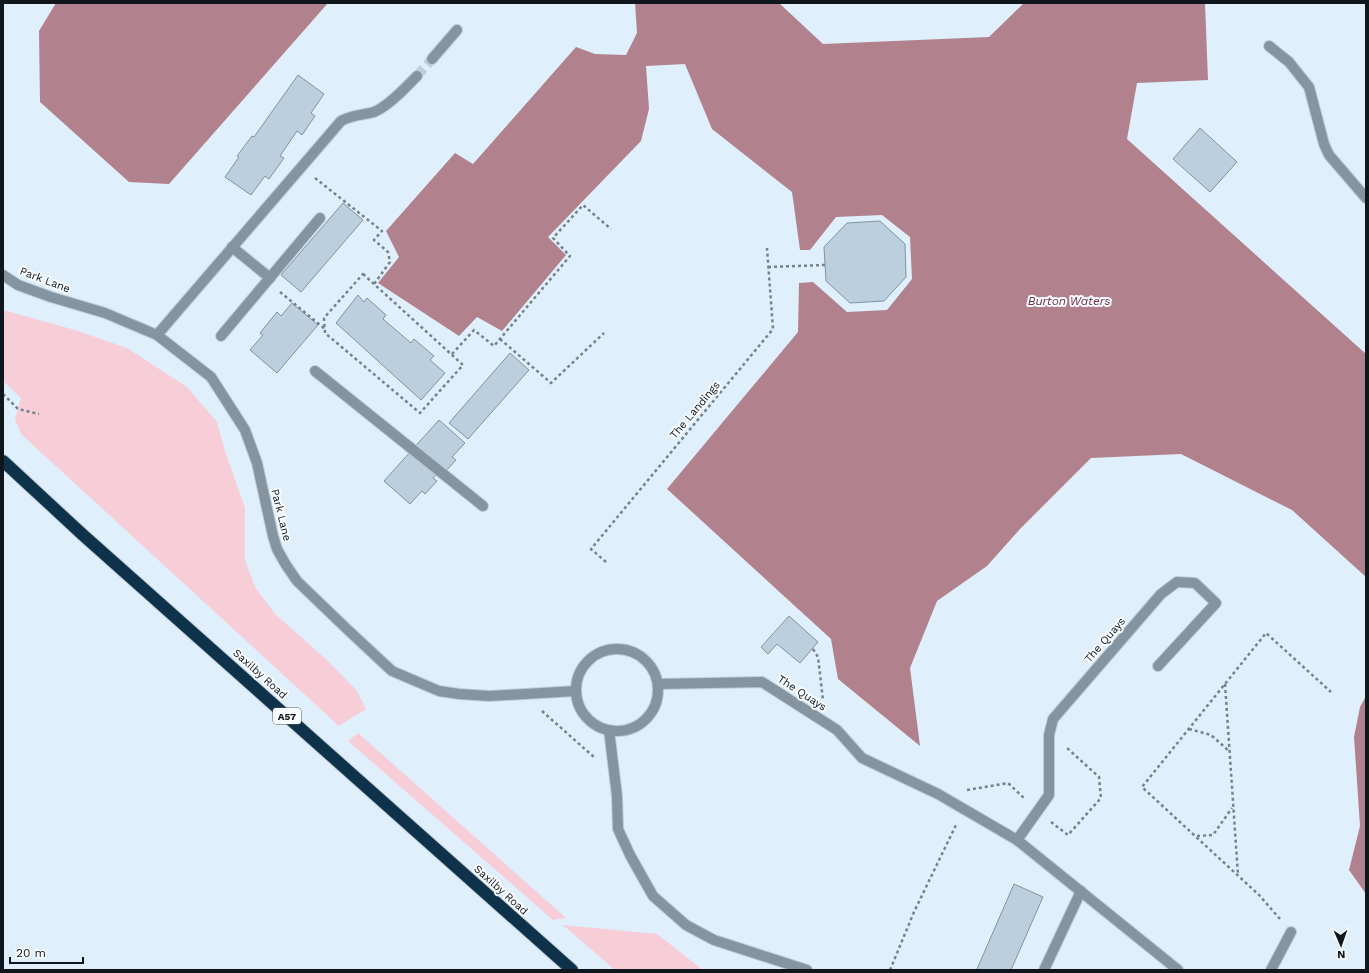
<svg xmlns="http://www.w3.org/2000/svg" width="1369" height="973" viewBox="0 0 1369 973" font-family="'Work Sans',sans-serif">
<rect width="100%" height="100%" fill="#dfeffc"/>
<g fill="#f7cdd7">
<path d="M3 310 75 330 127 348 187 387 217 422 224 448 245 508V560L255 587 275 614 329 662 357 691 366 709 339 726 21 434 15 419 21 398 3 381Z"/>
<path d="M358 733 566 918 553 920 348 741Z"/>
<path d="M563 925 657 934 703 970H615Z"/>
</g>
<g fill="#b1828d">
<path d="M56 3H328L169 184 129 182 40 102 39 31Z"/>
<path d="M635 3H779L823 44 989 37 1024 3H1205L1208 80 1137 83 1127 139 1366 354V577L1292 510 1181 454 1091 458 1020 529 987 566 937 601 910 668 920 746 838 679 831 639 667 489 798 332 799 283 813 282 847 312 887 310 912 279 910 237 882 215 836 217 810 250H800L792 192 712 129 685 64 646 66 649 109 641 141 548 237 566 255 502 331 477 317 459 336 378 283 399 257 386 231 455 153 473 164 576 47 595 54 626 55 637 33Z"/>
<path d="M1366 696V894L1349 870 1360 826 1354 737 1360 707Z"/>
</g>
<g fill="#bccfdf" stroke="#8193a2">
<path d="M298 75 324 94 311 113 315 116 302 135 297 131 280 156 284 158 269 179 265 176 251 195 225 177 239 157 237 156 252 136 254 137Z"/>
<path d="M1200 128 1237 162 1210 192 1173 159Z"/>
<path d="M343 203 363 220 301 292 281 275Z"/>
<path d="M880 221 905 244 906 277 884 301 850 303 826 281 824 247 847 223Z"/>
<path d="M358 295 364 302 367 298 386 315 383 319 411 343 414 339 434 356 430 360 445 373 421 400 336 323Z"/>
<path d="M292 303 318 325 277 373 250 350 263 335 260 333 277 312 281 316Z"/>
<path d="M510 353 529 370 468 439 449 423Z"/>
<path d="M439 420 465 443 452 457 456 460 445 472 441 469 433 478 437 481 425 494 422 491 410 504 384 481Z"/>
<path d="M789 616 818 642 800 663 777 644 768 654 761 647Z"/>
<path d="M1014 884 1043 897 1011 970H979L977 969Z"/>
</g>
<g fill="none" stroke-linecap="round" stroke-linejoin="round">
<path stroke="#c0cfda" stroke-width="10" stroke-dasharray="10 5" stroke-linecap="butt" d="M417 76 432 59"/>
<g stroke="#beccd8" stroke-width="12">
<g id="minor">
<path d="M1269 46 1289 62 1309 87 1324 144 1329 155 1366 198"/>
<path d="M432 59 457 30"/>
<path d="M232 247 270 278"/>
<path d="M3 275 18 285 51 297 105 313 157 335 211 377 245 430 257 463 273 536 277 549 286 565 297 581 349 631 392 671 439 691 459 694 490 696 576 691"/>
<path d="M157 335 341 121C351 115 363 115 374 112 389 106 406 87 417 76"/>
<path d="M221 336 320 218"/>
<path d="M315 371 483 506"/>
<circle cx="617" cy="690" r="41"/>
<path d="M658 684 762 682 837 730 862 758 938 794 1017 840 1178 970"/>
<path d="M609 730 617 796 618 829 630 855 653 896 686 925 714 940 807 970"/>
<path d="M1017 840 1049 795V735L1053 719 1161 594 1177 582 1195 583 1216 603 1158 666"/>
<path d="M1044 970 1081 891"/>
<path d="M1271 970 1291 932"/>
</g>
</g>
<g stroke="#beccd8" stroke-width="14">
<path id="highway" d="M3 461 83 535 572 970"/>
</g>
<g stroke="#76828b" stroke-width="2.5" stroke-dasharray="3 3" stroke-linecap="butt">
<path d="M315 178 382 231 374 240 388 252 390 262 374 284"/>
<path d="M768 267 825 265"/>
<path d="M363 274 463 365 420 413 325 333 324 318Z"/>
<path d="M280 292 325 329"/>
<path d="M500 339 551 383 604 333"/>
<path d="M452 354 474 330 494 346 570 256 553 238 583 205 611 229"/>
<path d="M3 394 18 409 39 414"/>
<path d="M606 562 591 549 773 329 767 248"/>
<path d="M813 649 818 657 823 700"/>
<path d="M1225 684 1238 875"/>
<path d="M542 711 595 758"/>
<path d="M1189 729 1211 735 1229 751"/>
<path d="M967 790 1008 783 1025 799"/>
<path d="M1051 822 1068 835 1101 798 1099 777 1067 748"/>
<path d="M1197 836 1213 835 1232 808"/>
<path d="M1280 919 1259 895 1142 787 1266 633 1331 692"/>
<path d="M890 970 914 912 956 825"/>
</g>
<use href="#minor" stroke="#8494a1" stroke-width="10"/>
<use href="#highway" stroke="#0f324b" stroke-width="12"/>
</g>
<g text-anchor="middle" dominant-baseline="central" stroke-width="4" stroke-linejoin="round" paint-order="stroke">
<rect fill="#f7fbfe" stroke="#555b60" stroke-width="1" x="273" y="708" width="28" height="16" rx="3"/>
<g font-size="10" font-weight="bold" fill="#10171c">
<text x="287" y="716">A57</text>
</g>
<g font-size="11" fill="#10171c" stroke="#f7fbfe">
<text transform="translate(45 280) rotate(21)">Park Lane</text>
<text transform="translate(695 410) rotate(-50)">The Landings</text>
<text transform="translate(281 515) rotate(76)">Park Lane</text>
<text transform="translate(1105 640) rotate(-49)">The Quays</text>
<text transform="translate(260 674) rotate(42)">Saxilby Road</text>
<text transform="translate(802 693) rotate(33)">The Quays</text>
<text transform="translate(501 890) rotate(42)">Saxilby Road</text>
</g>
<g font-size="12" font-style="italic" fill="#6e3043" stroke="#f7fbfe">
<text x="1069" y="301">Burton Waters</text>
</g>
</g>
<rect width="1369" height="973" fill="none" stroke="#10171c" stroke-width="8"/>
<g transform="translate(1341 945) rotate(178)" stroke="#f7fbfe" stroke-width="3" paint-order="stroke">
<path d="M0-3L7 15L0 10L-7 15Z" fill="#10171c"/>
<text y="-6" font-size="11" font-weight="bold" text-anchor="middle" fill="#10171c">N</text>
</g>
<path d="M10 957v6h73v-6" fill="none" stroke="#10171c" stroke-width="2"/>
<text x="16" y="957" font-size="12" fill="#10171c" stroke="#f7fbfe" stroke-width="3" paint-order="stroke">20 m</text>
</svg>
